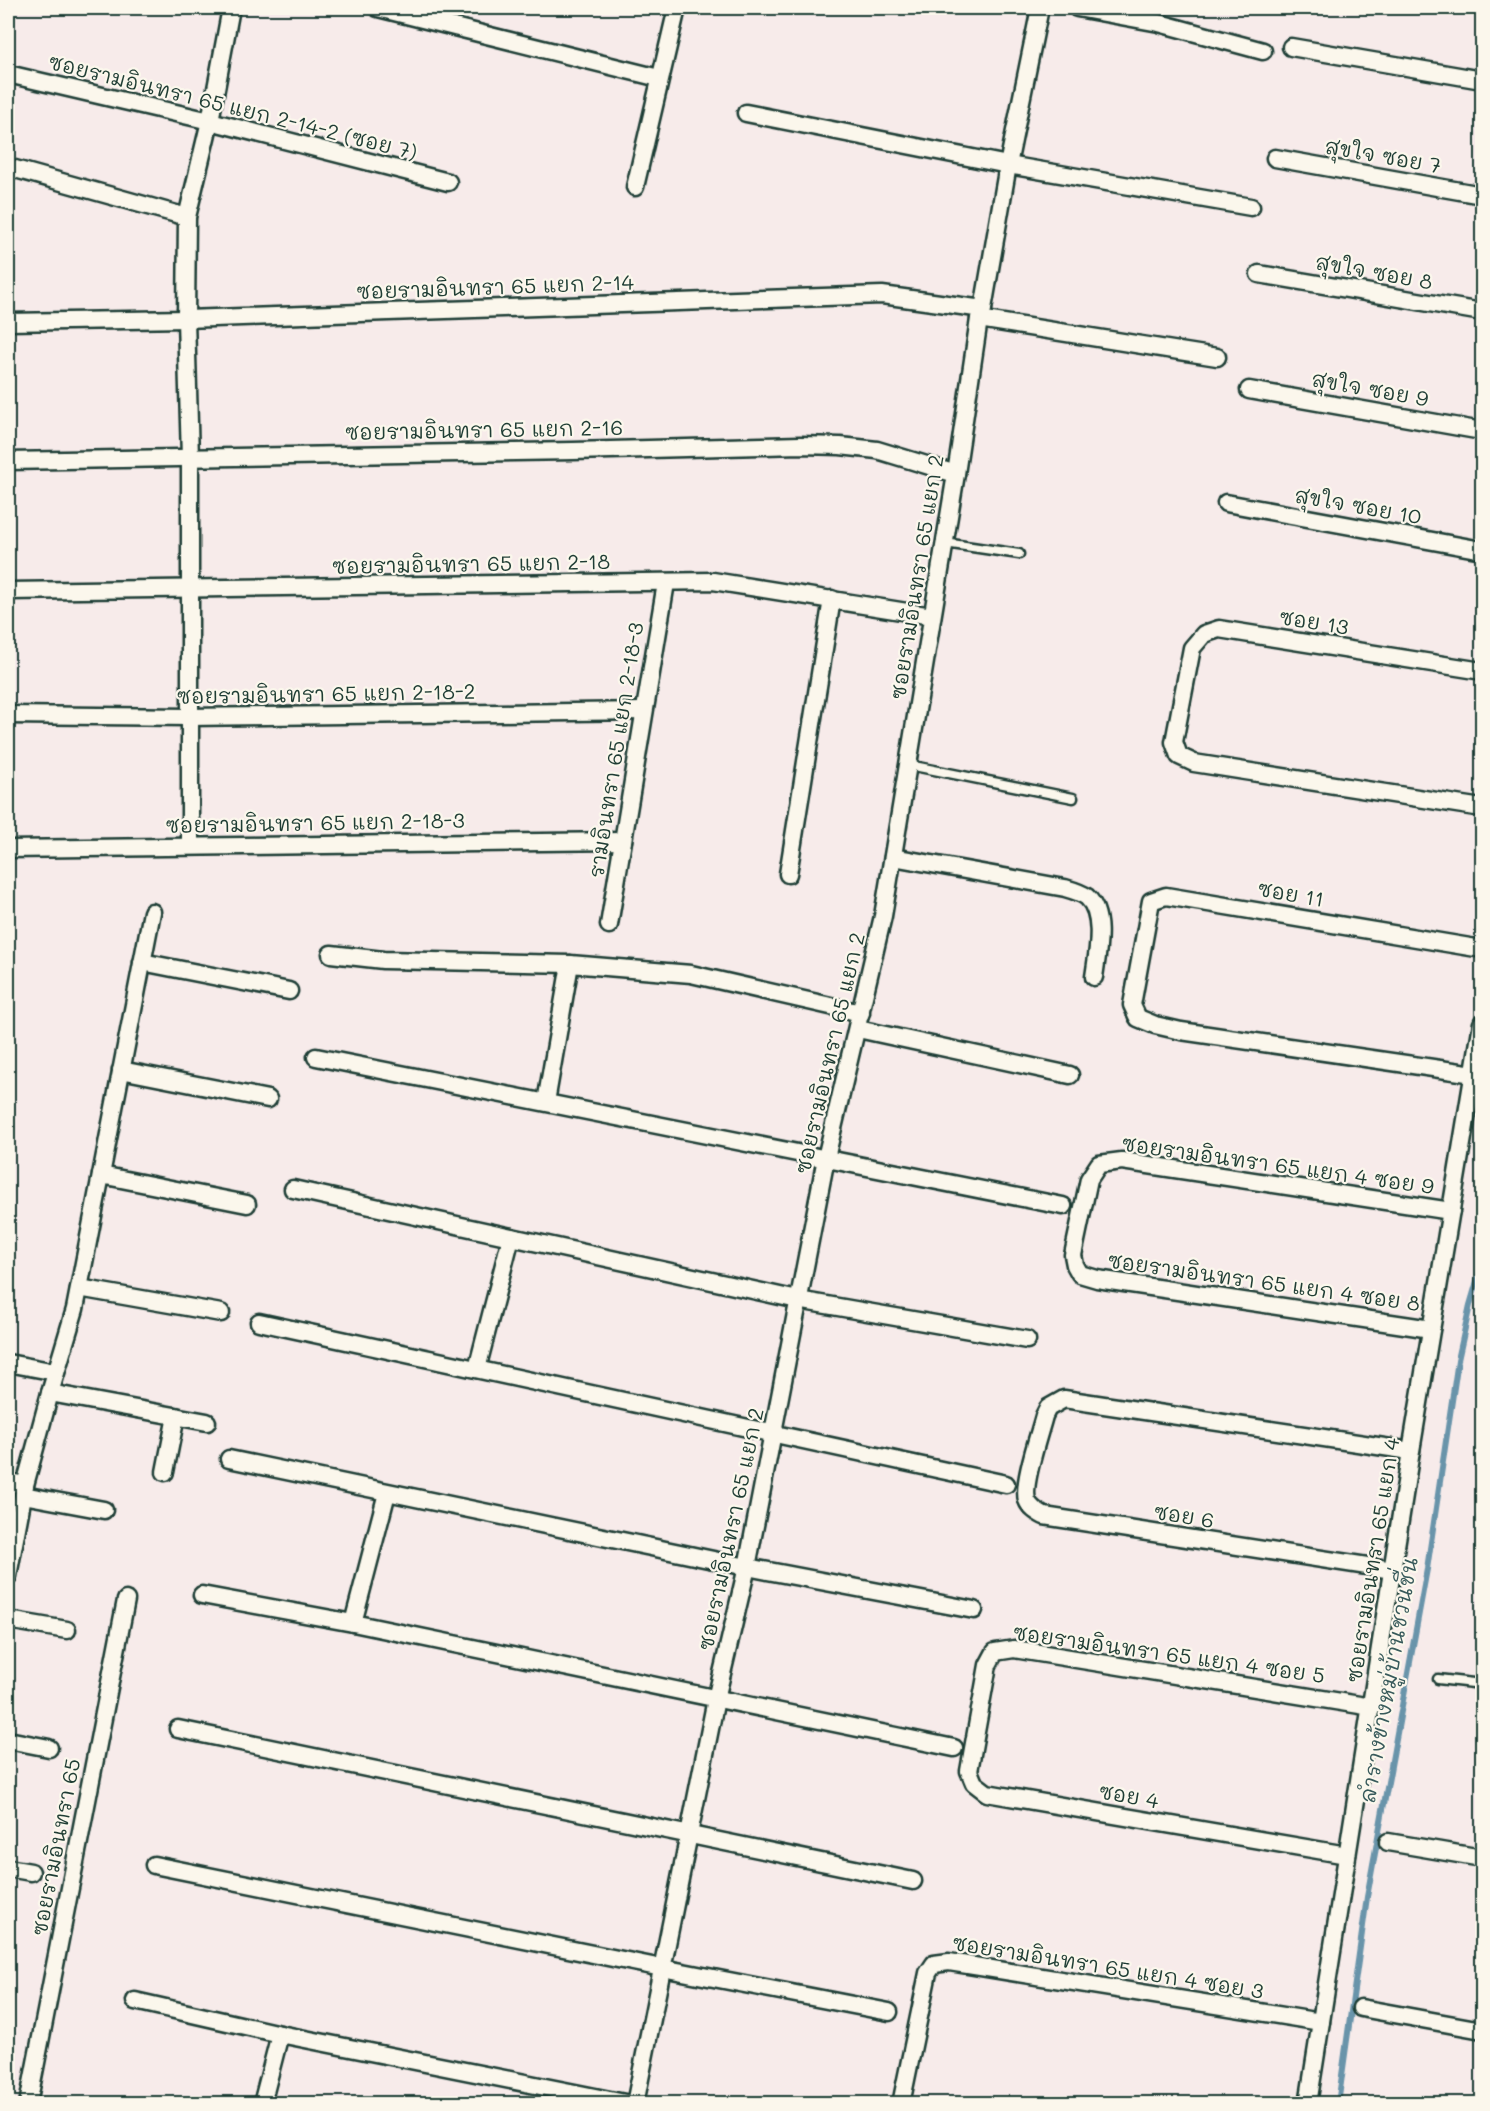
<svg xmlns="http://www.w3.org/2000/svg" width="1490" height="2111" viewBox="0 0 1490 2111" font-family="Mali,'Playpen Sans Thai',sans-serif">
<rect width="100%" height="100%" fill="#f7ebea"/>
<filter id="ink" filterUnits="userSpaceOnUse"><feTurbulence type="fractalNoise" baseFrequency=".0167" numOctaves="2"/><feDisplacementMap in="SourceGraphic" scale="12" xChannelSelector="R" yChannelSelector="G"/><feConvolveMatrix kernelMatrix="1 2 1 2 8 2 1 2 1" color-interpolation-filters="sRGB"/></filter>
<g filter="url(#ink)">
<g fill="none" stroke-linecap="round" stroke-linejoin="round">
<path stroke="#6994aa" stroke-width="6" d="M1338 2104 1367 1897 1427 1569 1458 1360 1470 1305 1482 1264"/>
<g stroke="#1f3d34" stroke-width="13">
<g id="lane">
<path d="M945 543 1019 554"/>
<path d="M909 765 1073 798"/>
<path d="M1438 1679 1482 1684"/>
</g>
</g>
<g stroke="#1f3d34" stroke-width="21">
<g id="street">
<path d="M378 8 659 78"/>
<path d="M1077 8 1159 23 1263 51"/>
<path d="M1291 47 1482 80"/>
<path d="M8 74 210 121 448 182"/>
<path d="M746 113 1008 165 1251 207"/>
<path d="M1275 158 1482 195"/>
<path d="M8 167 187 217"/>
<path d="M635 187 677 8"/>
<path d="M1259 274 1482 312"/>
<path d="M979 319 1217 357"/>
<path d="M8 322 186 319 882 295 983 309"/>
<path d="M1249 390 1482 431"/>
<path d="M8 461 573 451 800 445 840 446 877 450 956 474"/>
<path d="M1226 503 1482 550"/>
<path d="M8 591 713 581 932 616"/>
<path d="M1482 671 1219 629 1204 634 1192 648 1174 742 1179 756 1194 763 1482 808"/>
<path d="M8 715 189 717 644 711"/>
<path d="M190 845V458L186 319 187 217 210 121 231 8"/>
<path d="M8 849 623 841"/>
<path d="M893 857 1065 888C1072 890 1082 893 1087 897 1106 915 1097 955 1094 977"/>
<path d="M788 874 832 599"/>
<path d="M609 925 666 583"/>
<path d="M331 954 383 960 570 964 691 974 861 1013"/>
<path d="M142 962 289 991"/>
<path d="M858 1029 1070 1075"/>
<path d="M316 1057 1063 1206"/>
<path d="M121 1070 268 1099"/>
<path d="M1474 1074 1181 1031 1155 1025 1138 1018 1132 1005 1151 901 1166 896 1482 949"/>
<path d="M546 1102 570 964"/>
<path d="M101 1175 247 1204"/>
<path d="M293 1189 798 1300 1027 1340"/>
<path d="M79 1288 221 1313"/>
<path d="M259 1322 1006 1484"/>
<path d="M1431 1329 1097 1279 1080 1274 1075 1265 1073 1255 1089 1179 1099 1164 1122 1161 1451 1211"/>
<path d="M8 1363 56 1372"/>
<path d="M477 1369 511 1237"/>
<path d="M50 1393 207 1422"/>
<path d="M229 1459 747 1567 974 1610"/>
<path d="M165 1472 176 1416"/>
<path d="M8 1482 25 1485"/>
<path d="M23 1495 104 1510"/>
<path d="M1393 1570 1044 1516C1037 1512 1030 1508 1027 1500 1022 1484 1039 1435 1044 1416L1048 1408 1064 1399 1411 1451"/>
<path d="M8 1576 25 1485 50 1393 75 1309 152 912"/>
<path d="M202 1595 353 1623 954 1748"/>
<path d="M8 1620 67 1630"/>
<path d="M353 1623 387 1493"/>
<path d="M178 1729 913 1881"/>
<path d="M8 1740 49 1748"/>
<path d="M1388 1842 1482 1858"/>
<path d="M1347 1855 987 1793 974 1783 969 1771 988 1665 995 1652 1014 1649 1372 1707"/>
<path d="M154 1865 662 1968 889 2012"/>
<path d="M8 1868 31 1872"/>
<path d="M135 2001 280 2034 630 2104"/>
<path d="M1361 2008 1482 2030"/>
<path d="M28 2104 126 1600"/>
<path d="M262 2104 280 2034"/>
<path d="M635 2104 716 1699 747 1567 826 1158 883 916 956 474 979 319 983 309 1008 165 1040 8"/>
<path d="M901 2104 928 1973 934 1964 949 1962 1321 2022"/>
<path d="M1308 2104 1411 1451 1482 1023"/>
</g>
</g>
<use href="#lane" stroke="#fbf7ec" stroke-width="8"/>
<use href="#street" stroke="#fbf7ec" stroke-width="16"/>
</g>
</g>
<g text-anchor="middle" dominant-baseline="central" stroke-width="4.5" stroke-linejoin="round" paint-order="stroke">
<g font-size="21" fill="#1f3d34" stroke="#fbf7ec">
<text transform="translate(233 106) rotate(14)">ซอยรามอินทรา 65 แยก 2-14-2 (ซอย 7)</text>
<text transform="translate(1383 155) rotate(10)">สุขใจ ซอย 7</text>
<text transform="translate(1374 271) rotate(10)">สุขใจ ซอย 8</text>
<text transform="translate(495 286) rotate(-2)">ซอยรามอินทรา 65 แยก 2-14</text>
<text transform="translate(1370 388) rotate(10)">สุขใจ ซอย 9</text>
<text transform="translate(484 429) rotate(-1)">ซอยรามอินทรา 65 แยก 2-16</text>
<text transform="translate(1358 505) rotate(10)">สุขใจ ซอย 10</text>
<text transform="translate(471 563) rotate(-1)">ซอยรามอินทรา 65 แยก 2-18</text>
<text transform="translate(916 577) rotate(-81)">ซอยรามอินทรา 65 แยก 2</text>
<text transform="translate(1314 621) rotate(9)">ซอย 13</text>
<text transform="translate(326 693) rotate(-1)">ซอยรามอินทรา 65 แยก 2-18-2</text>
<text transform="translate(615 750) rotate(-81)">รามอินทรา 65 แยก 2-18-3</text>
<text transform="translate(315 822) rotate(-1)">ซอยรามอินทรา 65 แยก 2-18-3</text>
<text transform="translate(1291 893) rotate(10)">ซอย 11</text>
<text transform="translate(829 1053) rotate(-77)">ซอยรามอินทรา 65 แยก 2</text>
<text transform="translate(1278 1164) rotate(8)">ซอยรามอินทรา 65 แยก 4 ซอย 9</text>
<text transform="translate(1264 1281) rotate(8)">ซอยรามอินทรา 65 แยก 4 ซอย 8</text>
<text transform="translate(1184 1515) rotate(9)">ซอย 6</text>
<text transform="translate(730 1529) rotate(-78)">ซอยรามอินทรา 65 แยก 2</text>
<text transform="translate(1372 1560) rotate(-81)">ซอยรามอินทรา 65 แยก 4</text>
<text transform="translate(1169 1653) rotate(8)">ซอยรามอินทรา 65 แยก 4 ซอย 5</text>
<text transform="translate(1129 1795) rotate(10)">ซอย 4</text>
<text transform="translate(55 1847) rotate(-79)">ซอยรามอินทรา 65</text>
<text transform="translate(1108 1966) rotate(9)">ซอยรามอินทรา 65 แยก 4 ซอย 3</text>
</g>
<g font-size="22" font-style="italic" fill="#385a5b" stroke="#fbf7ec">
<text transform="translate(1388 1680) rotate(-80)">ลำรางข้างหมู่บ้านชวนชื่น</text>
</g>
</g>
<rect width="1490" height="2111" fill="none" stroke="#fbf7ec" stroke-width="30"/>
<rect x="15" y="15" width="1460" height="2081" fill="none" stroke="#1f3d34" stroke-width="2" filter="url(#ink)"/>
</svg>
